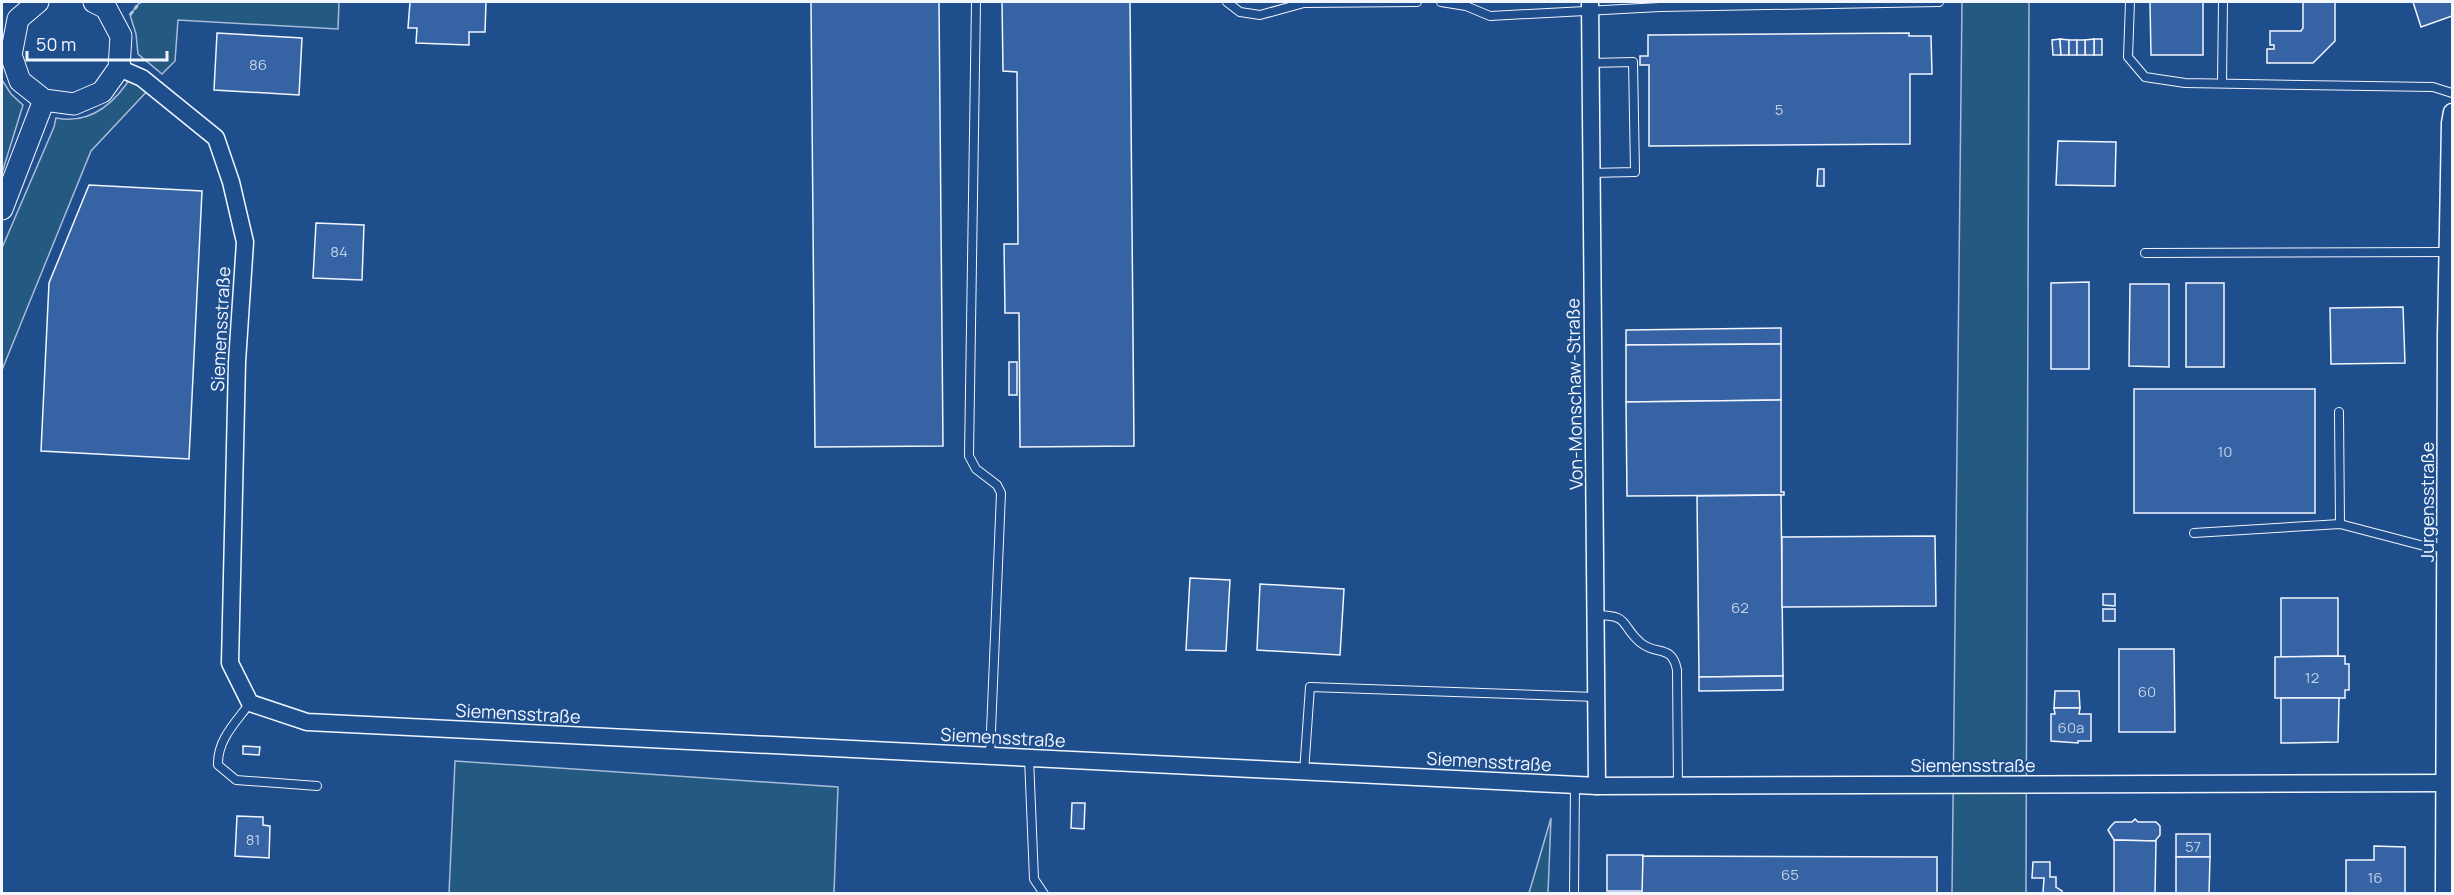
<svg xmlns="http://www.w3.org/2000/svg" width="2454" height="895" viewBox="0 0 2454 895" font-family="Manrope,sans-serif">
<rect width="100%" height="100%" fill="#1f4e8c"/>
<g fill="#245a82" stroke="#a8bbd7" stroke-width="1.5">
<path d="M140 2H339L338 29 178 20 175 61 162 74 138 54 136 34 130 15Z"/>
<path d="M1962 2H2029L2026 893 1952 894Z"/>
<path d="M133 74 152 86 91 151 2 370V248L54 127 56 118C92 125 116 102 133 74Z"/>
<path d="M2 80 11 94 23 105 2 173Z"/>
<path d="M455 761 838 787 834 893H449Z"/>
<path d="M1551 818 1548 893H1529Z"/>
</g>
<g fill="#3563a3" stroke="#f2f6ff" stroke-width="1.5">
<path d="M410 2H486L485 32H469V45L416 43 417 28H408Z"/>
<path d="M811 2H939L943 446 815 447Z"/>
<path d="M1002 2H1130L1134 446 1020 447 1019 313H1005L1004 244H1018L1017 72 1003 71Z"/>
<path d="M2150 2H2203V55H2151Z"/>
<path d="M2303 2H2335V41L2313 63H2267V49H2274V45H2270V31H2301L2303 28Z"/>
<path d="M2413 2H2452V16L2421 27Z"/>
<path d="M217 33 302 38 299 95 214 90Z"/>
<path d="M1909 33V36H1931L1932 74H1910V144L1649 146V65H1640V56H1648V35Z"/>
<path d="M2060 39 2061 55H2053L2052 40Z"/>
<path d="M2060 39 2069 40V55H2061Z"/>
<rect x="2094" y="39" width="8" height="16"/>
<path d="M2094 39V55H2085V40Z"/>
<rect x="2069" y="40" width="8" height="15"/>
<rect x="2077" y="40" width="8" height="15"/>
<path d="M2058 141 2116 142 2115 186 2056 185Z"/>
<path d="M1818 169H1824V186H1817Z"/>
<path d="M89 185 202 191 189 459 41 451 49 283Z"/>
<path d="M316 223 364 225 362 280 313 278Z"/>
<path d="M2089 282V369H2051V283Z"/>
<rect x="2186" y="283" width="38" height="84"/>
<path d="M2130 284H2169V367L2129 366Z"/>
<path d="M2403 307 2405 363 2331 364 2330 308Z"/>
<path d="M1781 328V344L1626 345V330Z"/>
<path d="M1781 344V400L1626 402V345Z"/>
<rect x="1009" y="362" width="8" height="33"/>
<rect x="2134" y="389" width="181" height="124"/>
<path d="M1781 400V492H1784V495L1627 496 1626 402Z"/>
<path d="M1781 495 1783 676 1699 677 1697 496Z"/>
<path d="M1935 536 1936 606 1782 607V537Z"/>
<path d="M1190 578 1230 580 1226 651 1186 650Z"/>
<path d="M1260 584 1344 589 1340 655 1257 650Z"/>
<path d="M2103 594H2115V606L2103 605Z"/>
<path d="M2281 598H2338V656L2281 657Z"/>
<rect x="2103" y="609" width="12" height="12"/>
<path d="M2119 649H2174L2175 732H2119Z"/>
<path d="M2345 656V664H2349V690H2345V698H2275V657Z"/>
<path d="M1783 676V690L1699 691V677Z"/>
<path d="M2055 691H2079L2080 708H2054Z"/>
<path d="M2281 698H2339L2338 742 2281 743Z"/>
<path d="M2054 708H2080L2079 714H2091V741H2078V743L2051 741V714H2055Z"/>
<path d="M243 746 260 747 259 755 243 754Z"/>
<path d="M1072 803H1085L1084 829 1071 828Z"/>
<path d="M237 816 263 817V825L270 826 269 858 235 856Z"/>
<path d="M2135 819 2138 822H2156L2160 826V835L2155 841 2114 840 2108 830 2111 826 2115 822H2132Z"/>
<rect x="2176" y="834" width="34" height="23"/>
<path d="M2114 840 2156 841 2155 894H2114Z"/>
<path d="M2374 846 2405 847V894H2346V860H2374Z"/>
<rect x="1607" y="855" width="36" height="36"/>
<path d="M1643 856 1937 857V894H1642Z"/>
<path d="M2176 857H2210L2209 894H2176Z"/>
<path d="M2033 862H2050V877H2056V887L2062 891V893H2043L2044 878H2032Z"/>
</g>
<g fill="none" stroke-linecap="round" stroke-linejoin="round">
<g stroke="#f2f6ff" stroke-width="10">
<g id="service">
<path d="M976 2 969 456 976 469 997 485 1001 493 990 755"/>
<path d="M1227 2 1240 12 1260 15 1304 3 1417 2"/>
<path d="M1441 2 1466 6 1490 16 1660 7 1939 2"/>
<path d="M2130 2 2128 57 2145 77 2185 83 2433 87 2452 93"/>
<path d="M1590 63 1633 62 1635 172 1590 173"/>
<path d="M2222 83 2223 2"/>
<path d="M2145 253 2448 252"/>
<path d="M2339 412 2340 524"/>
<path d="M2194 533 2340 524 2424 546 2446 548"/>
<path d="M1595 615C1632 615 1619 625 1641 643 1657 656 1672 644 1677 670L1678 786"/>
<path d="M250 703C236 722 217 740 218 765L236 780 317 786"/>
<path d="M1029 758 1034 879 1044 894"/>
<path d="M1304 772 1310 687 1596 697"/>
<path d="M1574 894 1575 785"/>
</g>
</g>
<g stroke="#f2f6ff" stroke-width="19">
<g id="minor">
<path d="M1590 2 1597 786"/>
<path d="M119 68 142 78 216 138 231 182 245 242 237 362 230 663 250 703 307 722 1597 786 2452 783"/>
<path d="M2444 894 2446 336 2450 123 2452 112"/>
</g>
</g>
<g stroke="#f2f6ff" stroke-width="23">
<g id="tertiary">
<path d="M38 2 18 19 11 55 20 81 44 100 74 104 102 92 119 68 121 36 106 8 94 2"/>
<path d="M2 209 44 100"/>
</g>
</g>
<path stroke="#b3c4dc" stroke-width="3" stroke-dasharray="4.5 3" stroke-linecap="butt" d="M130 15 140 2"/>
<use href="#service" stroke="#1f4e8c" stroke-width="8"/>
<use href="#minor" stroke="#1f4e8c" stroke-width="16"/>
<use href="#tertiary" stroke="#1f4e8c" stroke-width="21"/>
</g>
<g text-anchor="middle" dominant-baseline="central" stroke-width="4.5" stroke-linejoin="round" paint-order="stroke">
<g font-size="15" fill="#c3d1e8">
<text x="258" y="64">86</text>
<text x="1779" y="109">5</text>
<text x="339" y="251">84</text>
<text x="2225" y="451">10</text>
<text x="1740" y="607">62</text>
<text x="2312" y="677">12</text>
<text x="2147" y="691">60</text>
<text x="2071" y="727">60a</text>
<text x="253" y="839">81</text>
<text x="2193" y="846">57</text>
<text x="1790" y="874">65</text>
<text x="2375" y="877">16</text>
</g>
<g font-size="18" fill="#f2f6ff" stroke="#1f4e8c">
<text transform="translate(220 329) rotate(-87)">Siemensstraße</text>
<text transform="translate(1574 394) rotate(-91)">Von-Monschaw-Straße</text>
<text transform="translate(2427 502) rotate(-90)">Jurgensstraße</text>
<text transform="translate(518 713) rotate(3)">Siemensstraße</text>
<text transform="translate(1003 737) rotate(3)">Siemensstraße</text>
<text transform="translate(1489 761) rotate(3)">Siemensstraße</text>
<text x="1973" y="765">Siemensstraße</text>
</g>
</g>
<rect width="2454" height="895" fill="none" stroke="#f2f6ff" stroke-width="6"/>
<path d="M27 51v9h140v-9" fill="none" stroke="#f2f6ff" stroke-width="3"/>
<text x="36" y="51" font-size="18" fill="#f2f6ff" stroke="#1f4e8c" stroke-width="4.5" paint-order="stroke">50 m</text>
</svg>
